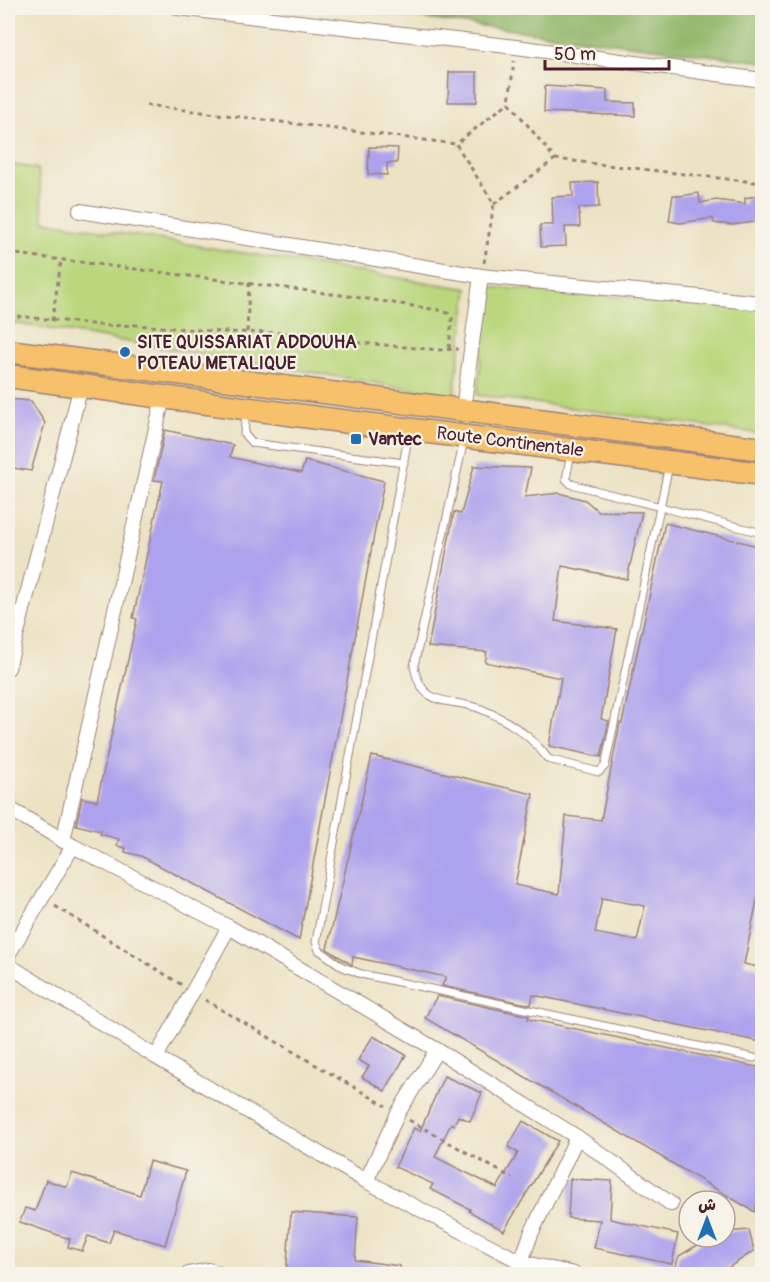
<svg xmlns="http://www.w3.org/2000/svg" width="770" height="1282" viewBox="0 0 770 1282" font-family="Pangolin,'Playpen Sans Arabic',sans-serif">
<rect width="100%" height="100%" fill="#f7f3e8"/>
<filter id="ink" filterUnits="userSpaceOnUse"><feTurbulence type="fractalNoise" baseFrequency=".0167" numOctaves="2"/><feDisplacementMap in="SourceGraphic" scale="12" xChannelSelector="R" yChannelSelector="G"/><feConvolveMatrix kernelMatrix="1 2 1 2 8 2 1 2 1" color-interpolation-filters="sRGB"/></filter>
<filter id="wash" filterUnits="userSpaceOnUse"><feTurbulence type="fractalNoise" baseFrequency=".008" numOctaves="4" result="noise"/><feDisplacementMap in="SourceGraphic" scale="24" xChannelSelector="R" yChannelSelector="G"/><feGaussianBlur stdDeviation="1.35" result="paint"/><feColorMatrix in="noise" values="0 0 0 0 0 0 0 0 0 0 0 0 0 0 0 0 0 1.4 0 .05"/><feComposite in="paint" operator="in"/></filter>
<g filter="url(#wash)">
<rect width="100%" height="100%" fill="#ece3c5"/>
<g fill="#bad77d" stroke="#827b54" stroke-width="1.5">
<path d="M8 164 38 169 44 221 468 289 454 396 8 322Z"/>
<path d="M489 287 762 308V434L477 395Z"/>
</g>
<path fill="#93b86c" stroke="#6e6c4c" stroke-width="1.5" d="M341 8H762V62Z"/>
<g id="blocks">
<g fill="#ada2ed" fill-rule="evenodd">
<path d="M449 72H477V102H448Z"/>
<path d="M545 86 607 90V102L635 103V116L544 112Z"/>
<path d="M369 147 398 148 397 163H387V175L368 174Z"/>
<path d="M598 182 599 207 579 208 580 227H565L566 246 541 247 540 225H553L552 197 573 196 572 183Z"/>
<path d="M699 193 700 203 716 200 745 204V198L762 195V221L731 225 714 223 713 218 680 223 669 221 673 195 680 196Z"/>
<path d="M8 399 31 401 45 423 31 471 8 467Z"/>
<path d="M165 430 233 445 230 457 301 473 305 461 384 481 299 940 141 856 125 852 126 848 117 846 119 839 100 834 101 831 76 825 82 798 97 801 137 619 133 618 163 481 154 480Z"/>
<path d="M474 466 531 468 525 497 559 493 585 500 598 511 642 512 627 579 562 566 555 621 617 629 601 719 609 721 601 757 549 746 561 678 485 662 487 652 428 647 454 512 461 514Z"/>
<path d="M665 523 762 547V876L744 964 762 968V1042L533 995 531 1005 442 986 446 977 353 957 352 965 327 949 372 756 533 794 515 885 559 894 566 816 601 820 620 723H622ZM602 898 645 906 637 941 595 933Z"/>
<path d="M437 996 529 1016 528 1019 762 1068V1178L755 1212 425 1018Z"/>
<path d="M373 1036 406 1055 385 1091 362 1077 369 1066 358 1060Z"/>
<path d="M444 1076 482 1093 470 1121 458 1116 454 1125 451 1123 435 1157 497 1188 518 1153 508 1147 523 1121 558 1141 504 1231 469 1211 470 1209 430 1189 433 1184 395 1167 414 1128 420 1131Z"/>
<path d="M149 1161 186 1171 165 1245 114 1230 109 1243 88 1236 82 1251 68 1247 70 1239 20 1222 25 1208 35 1211 46 1180 67 1187 72 1173 140 1195Z"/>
<path d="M570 1179 612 1181 610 1219 678 1234 672 1264 594 1248 600 1220 568 1218Z"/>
<path d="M291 1212 358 1217 355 1260 400 1266V1275H286Z"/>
<path d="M749 1230 754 1251 717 1275H673L679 1256 711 1237H725V1232Z"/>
</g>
</g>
</g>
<g filter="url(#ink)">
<use href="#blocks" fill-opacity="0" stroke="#9b8178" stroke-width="1.5"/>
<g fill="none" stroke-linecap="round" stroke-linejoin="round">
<g stroke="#9b8178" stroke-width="9">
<g id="lane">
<path d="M246 411 244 434 252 443 404 463"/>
<path d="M409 432 316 942 319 950 343 967 361 974 754 1058"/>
<path d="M464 440 414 666C422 710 450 697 481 709 508 720 531 735 548 759L599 772 605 766 669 465"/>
<path d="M571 453 566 479 571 484 762 533"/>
</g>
</g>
<g stroke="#9b8178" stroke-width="16">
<g id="street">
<path d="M178 8 516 47 762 80"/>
<path d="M80 211 481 276 762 303"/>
<path d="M463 410 481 276"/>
<path d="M8 668 81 386"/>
<path d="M8 808 73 846 229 927 437 1050 577 1137 671 1204"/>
<path d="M63 841 163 397"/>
<path d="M8 955 73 846"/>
<path d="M8 965 156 1057 366 1181 521 1262 574 1274"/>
<path d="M156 1057 229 927"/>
<path d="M366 1181 398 1113 437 1050"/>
<path d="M188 1274 208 1270 220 1274"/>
<path d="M519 1274 521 1262 531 1234 577 1137"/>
</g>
</g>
<g stroke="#9b8178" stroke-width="25">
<g id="primary">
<path d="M8 351 762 449"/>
<path d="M8 376 318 418 762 474"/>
</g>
</g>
<g stroke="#9b8178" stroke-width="3" stroke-dasharray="4.5 4.5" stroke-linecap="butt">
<path d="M146 105 456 144"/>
<path d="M555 159 762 183"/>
<path d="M494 204 555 159 509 102 514 61"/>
<path d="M8 253 348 296 439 310 448 313 452 318 449 349"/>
<path d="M484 263 494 204 456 144 509 102"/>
<path d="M8 315 110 326 136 325 223 332 294 333 350 342 439 350 458 349"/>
<path d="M52 321 61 261"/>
<path d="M247 332 249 283"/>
<path d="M55 906 182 985"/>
<path d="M205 1000 386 1106"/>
<path d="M409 1120 512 1178"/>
</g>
<use href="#lane" stroke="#fff" stroke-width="7"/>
<use href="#street" stroke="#fff" stroke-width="14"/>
<use href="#primary" stroke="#f7c06b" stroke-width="22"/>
</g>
</g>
<g fill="#1f6fb2" stroke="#f7f3e8" stroke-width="2">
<circle cx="125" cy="352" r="6"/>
<rect x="350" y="433" width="12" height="12" rx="3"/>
</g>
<g text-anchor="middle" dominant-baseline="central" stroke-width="4.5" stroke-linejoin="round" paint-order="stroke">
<g font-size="18" font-weight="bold" fill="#4a1f2b" stroke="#f7f3e8" text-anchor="start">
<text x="137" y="342">SITE QUISSARIAT ADDOUHA<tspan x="137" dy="21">POTEAU METALIQUE</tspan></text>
<text x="368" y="439">Vantec</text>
</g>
<g font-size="18" fill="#4a1f2b" stroke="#f7f3e8">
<text transform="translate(510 442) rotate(7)">Route Continentale</text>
</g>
</g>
<rect width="770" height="1282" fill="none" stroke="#f7f3e8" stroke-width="30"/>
<g transform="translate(707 1219)"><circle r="28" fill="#f7f3e8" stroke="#b29e9c" stroke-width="1.5"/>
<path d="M0-4.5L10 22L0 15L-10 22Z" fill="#1f6fb2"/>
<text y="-9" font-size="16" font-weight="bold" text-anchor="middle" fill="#4a1f2b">ش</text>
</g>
<path d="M545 60v9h124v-9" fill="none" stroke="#4a1f2b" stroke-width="3"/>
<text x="554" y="60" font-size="18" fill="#4a1f2b" stroke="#f7f3e8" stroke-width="4.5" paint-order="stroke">50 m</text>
</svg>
